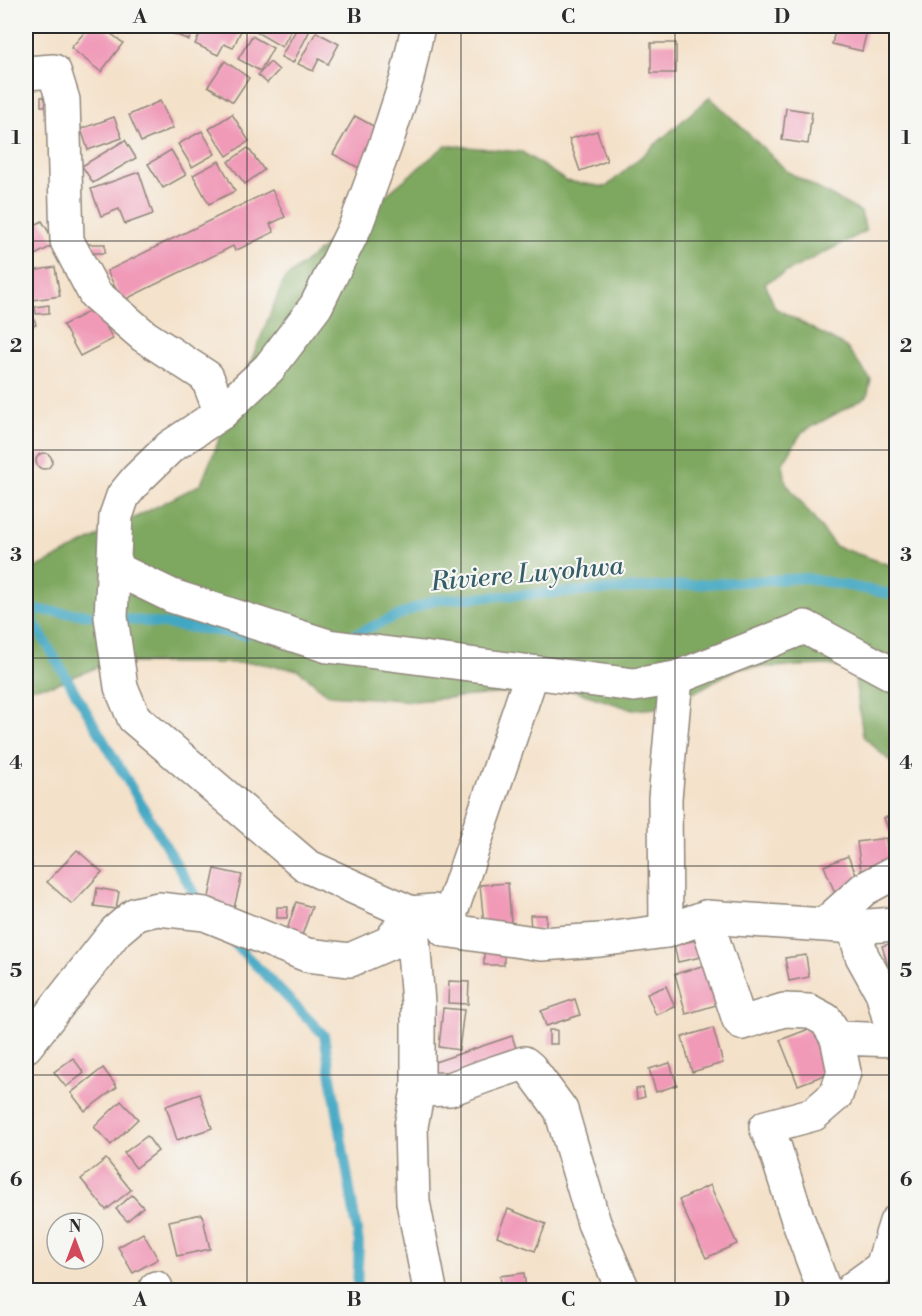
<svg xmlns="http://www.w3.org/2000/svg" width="922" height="1316" viewBox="0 0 922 1316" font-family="'Libre Bodoni',serif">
<rect width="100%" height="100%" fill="#f6f6f2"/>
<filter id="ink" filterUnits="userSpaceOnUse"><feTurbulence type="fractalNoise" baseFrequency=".0167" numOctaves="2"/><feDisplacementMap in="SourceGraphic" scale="12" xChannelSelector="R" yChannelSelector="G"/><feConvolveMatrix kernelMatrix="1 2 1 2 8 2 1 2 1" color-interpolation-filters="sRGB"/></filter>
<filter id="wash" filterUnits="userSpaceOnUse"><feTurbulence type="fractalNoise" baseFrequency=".008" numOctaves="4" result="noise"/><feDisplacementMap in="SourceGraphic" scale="24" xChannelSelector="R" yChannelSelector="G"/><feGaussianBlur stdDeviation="1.35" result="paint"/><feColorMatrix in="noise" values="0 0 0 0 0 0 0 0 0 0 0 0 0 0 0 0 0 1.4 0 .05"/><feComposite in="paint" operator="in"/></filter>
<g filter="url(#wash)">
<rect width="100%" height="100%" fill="#f4e1c9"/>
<path fill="#7ea75f" stroke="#546945" stroke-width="1.5" d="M710 97 788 172 861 212 866 231 765 283 775 308 846 347 871 380 867 397 802 432 783 463 786 483 835 546 896 567V767L863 736 854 671 829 665 738 668 668 707 634 710 565 688 414 701 329 695 298 670 257 663H108L53 685 26 688V573L201 484 284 280 446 145 522 152 566 181 606 187Z"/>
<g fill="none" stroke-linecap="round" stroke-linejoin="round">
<g stroke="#43a7c3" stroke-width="10">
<path d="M26 609 111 617 246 635"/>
<path d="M26 609 202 907"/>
<path d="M346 638 434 600 806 578 896 595"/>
<path d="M226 935 324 1035 359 1243 357 1290"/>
</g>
</g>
<g id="blocks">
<g fill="#f09ab8">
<path d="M90 26H101L123 43 101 72 71 48Z"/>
<path d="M161 26H195L189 40 160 28Z"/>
<path d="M204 26H243L233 48 224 44 218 55 195 44Z"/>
<path d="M253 26H289L293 27 282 47 251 29Z"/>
<path d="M298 26 309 32 293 63 281 57Z"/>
<path d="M836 26H868L862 51 832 44Z"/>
<path d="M316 32 339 44 328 64 319 59 313 71 298 64Z"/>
<path d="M252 36 273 48 260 71 238 59Z"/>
<rect x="651" y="43" width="25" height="30"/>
<path d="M225 61 249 78 233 102 208 86Z"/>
<path d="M270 62 279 70 267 83 258 75Z"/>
<rect x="41" y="97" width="13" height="9"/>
<path d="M160 101 173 128 141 142 129 115Z"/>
<path d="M786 108 812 112 808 144 782 140Z"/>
<path d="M232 114 249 141 227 156 209 129Z"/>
<path d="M355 116 386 133 366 155 359 168 333 154Z"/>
<path d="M114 117 122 138 88 150 81 129Z"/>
<path d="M202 131 215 154 192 167 178 144Z"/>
<path d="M597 131 607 161 580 171 569 139Z"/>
<path d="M125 140 136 158 93 183 82 166Z"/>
<path d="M248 148 264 170 245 184 228 162Z"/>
<path d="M171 150 186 175 163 188 148 164Z"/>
<path d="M219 161 235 191 209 204 193 175Z"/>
<path d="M139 172 153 214 125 224 119 209 101 216 91 189Z"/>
<path d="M272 190 285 217 270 224 274 232 235 251 233 246 122 301 107 271Z"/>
<path d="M42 221 56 244 31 257 26 248V230Z"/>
<rect x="86" y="244" width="19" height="9"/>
<path d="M55 267 60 296 26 301V272Z"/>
<path d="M49 305V313L36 314 35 307Z"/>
<path d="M96 308 113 339 80 356 63 325Z"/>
<path d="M34 318 36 325 26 328V320Z"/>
<circle cx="44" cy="461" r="8"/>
<path d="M896 814V850L884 818Z"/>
<path d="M886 838 889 865 861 870 857 842Z"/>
<path d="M77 850 102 872 72 904 47 882Z"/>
<path d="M848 856 862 887 837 898 824 866Z"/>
<path d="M26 861 32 867 26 874Z"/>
<path d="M215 869 242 875 233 912 207 906Z"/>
<path d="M508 883 511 922 484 924 480 885Z"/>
<path d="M97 888 119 892 116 909 94 906Z"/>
<path d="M296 902 312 907 300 941 285 936Z"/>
<path d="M277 907H288L287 918H277Z"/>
<path d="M530 915H546V929L531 930Z"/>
<path d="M706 938 710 955 678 962 674 945Z"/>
<path d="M896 942V964L888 966 882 946Z"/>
<rect x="484" y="951" width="20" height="14"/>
<path d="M806 955 809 977 789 981 785 958Z"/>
<path d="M705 965 716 1005 686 1014 675 974Z"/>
<path d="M449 981 469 982 468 1004 448 1003Z"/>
<path d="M666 986 675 1007 656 1015 647 994Z"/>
<path d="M575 999 580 1015 546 1026 541 1011Z"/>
<path d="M443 1008 464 1010 459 1050 439 1047Z"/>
<path d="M817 1026 835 1071 798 1085 780 1040Z"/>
<path d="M713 1028 723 1063 692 1072 682 1037Z"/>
<rect x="549" y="1030" width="8" height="14"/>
<path d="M512 1036 518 1054 439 1082 432 1063Z"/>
<path d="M73 1058 84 1073 66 1087 54 1072Z"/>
<path d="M670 1063 677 1085 656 1092 649 1069Z"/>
<path d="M103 1068 117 1087 85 1111 71 1093Z"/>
<path d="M643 1088 645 1097 637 1099 636 1089Z"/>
<path d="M200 1094 212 1128 177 1140 166 1106Z"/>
<path d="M121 1101 138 1119 111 1145 94 1127Z"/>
<path d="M147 1136 158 1151 136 1168 124 1153Z"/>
<path d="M106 1159 131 1190 106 1210 81 1179Z"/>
<path d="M710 1185 737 1244 706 1258 679 1200Z"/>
<path d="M132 1195 143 1207 127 1221 116 1209Z"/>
<path d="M508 1209 546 1224 535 1251 497 1236Z"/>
<path d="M202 1214 210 1249 177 1256 169 1221Z"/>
<path d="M143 1233 158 1259 133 1273 118 1247Z"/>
<path d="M524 1273 526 1290H502L500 1276Z"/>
</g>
</g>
</g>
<g filter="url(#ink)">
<use href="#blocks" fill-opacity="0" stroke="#90867a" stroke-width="1.5"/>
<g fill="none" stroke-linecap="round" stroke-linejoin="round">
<g stroke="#90867a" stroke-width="36">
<g id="street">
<path d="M418 26 407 78 386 143 356 225 316 306 269 368 221 413 170 447 137 479 123 496 116 516 111 617 121 687 134 718 307 866 411 913 418 1003V1090L411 1126 413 1202 430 1290"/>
<path d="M26 73 54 71 63 100 67 241 95 294 144 336 207 377 221 413"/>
<path d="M114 568 172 596 328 646 634 685 676 678 805 627 896 676"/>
<path d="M706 917 716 950 739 1020 742 1023 784 1010 809 1011 826 1020 837 1038"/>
<path d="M825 924 864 889 896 872"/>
<path d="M854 927 862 956 882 992 889 1018 896 1032"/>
<path d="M445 930 532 673"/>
<path d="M666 931 665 798 676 678"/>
<path d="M26 1046 116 931 136 914 158 909 205 914 307 955 350 960 389 943 411 913 433 911 445 930 541 944 600 940 666 931 706 917 854 927 896 924"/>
<path d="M418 1090 450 1089 485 1076 524 1063 530 1068 561 1110 594 1223 623 1290"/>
<path d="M156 1288V1290"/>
<path d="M824 1290 798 1220 775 1148 766 1127 814 1114 836 1095 844 1072 837 1038 896 1040"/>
<path d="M852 1290 853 1288 882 1267 896 1222"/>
</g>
</g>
<use href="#street" stroke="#fff" stroke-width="33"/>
</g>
</g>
<path fill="none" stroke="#2b2b2b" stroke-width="1.5" stroke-opacity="0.55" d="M247 26V1290M461 26V1290M675 26V1290M26 241H896M26 450H896M26 658H896M26 866H896M26 1075H896"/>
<g text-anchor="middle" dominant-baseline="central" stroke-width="4.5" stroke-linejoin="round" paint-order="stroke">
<g font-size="26" font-style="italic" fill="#355d68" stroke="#f6f6f2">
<text transform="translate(527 574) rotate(-5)">Riviere Luyohwa</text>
</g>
</g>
<rect width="922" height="1316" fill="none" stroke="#f6f6f2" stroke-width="66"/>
<g transform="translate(75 1241)"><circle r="28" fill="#f6f6f2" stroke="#a5a5a2" stroke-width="1.5"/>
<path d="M0-4.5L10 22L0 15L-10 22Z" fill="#d1495b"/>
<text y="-9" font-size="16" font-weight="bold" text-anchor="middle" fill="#2b2b2b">N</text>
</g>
<rect x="33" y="33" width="856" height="1250" fill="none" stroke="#2b2b2b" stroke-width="2"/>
<g font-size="20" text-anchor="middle" font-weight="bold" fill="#2b2b2b">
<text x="140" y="23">A</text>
<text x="354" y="23">B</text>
<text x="568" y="23">C</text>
<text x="782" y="23">D</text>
<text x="16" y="144">1</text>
<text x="906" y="144">1</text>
<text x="16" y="352">2</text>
<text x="906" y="352">2</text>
<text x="16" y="561">3</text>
<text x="906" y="561">3</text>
<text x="16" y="769">4</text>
<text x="906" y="769">4</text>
<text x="16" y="977">5</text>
<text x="906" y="977">5</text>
<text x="16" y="1186">6</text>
<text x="906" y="1186">6</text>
<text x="140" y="1306">A</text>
<text x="354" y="1306">B</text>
<text x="568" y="1306">C</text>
<text x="782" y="1306">D</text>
</g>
</svg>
